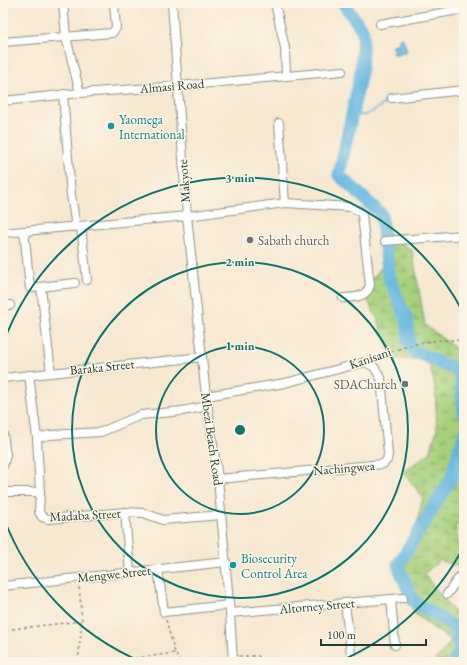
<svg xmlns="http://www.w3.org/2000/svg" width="467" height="665" viewBox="0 0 467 665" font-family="'EB Garamond',serif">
<defs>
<pattern id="wetland-marsh" width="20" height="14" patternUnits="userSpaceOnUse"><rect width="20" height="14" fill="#a6d07c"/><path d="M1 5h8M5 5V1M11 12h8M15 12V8" fill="none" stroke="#87aa66"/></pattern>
<pattern id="water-ripples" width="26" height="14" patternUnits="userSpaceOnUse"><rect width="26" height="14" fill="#65b7e1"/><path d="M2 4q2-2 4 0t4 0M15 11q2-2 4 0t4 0" fill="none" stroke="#5396b7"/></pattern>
</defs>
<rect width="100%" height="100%" fill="#fcf5e5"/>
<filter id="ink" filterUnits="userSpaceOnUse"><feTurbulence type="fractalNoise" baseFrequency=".025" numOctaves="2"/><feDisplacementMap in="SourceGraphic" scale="8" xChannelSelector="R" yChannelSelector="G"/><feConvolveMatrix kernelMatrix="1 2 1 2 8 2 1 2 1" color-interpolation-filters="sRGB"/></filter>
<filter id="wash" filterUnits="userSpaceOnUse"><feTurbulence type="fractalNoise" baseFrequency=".012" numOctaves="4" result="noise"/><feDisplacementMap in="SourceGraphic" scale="16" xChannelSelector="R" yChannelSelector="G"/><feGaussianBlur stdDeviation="0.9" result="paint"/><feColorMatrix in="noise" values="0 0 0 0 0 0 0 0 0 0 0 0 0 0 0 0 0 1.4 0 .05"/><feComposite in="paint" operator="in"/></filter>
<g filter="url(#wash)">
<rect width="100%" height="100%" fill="#f7e8d1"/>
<path fill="url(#wetland-marsh)" stroke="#628658" d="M379 231 412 250 425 325 464 355V487L459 499 464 507V523L455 526 464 569 440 560 424 574 464 624V662H434L451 641 415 614 402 589 395 567 414 537 423 497 403 472 430 453 437 428 435 386 428 359H393L377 318 362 290 384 265Z"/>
<path fill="url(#water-ripples)" stroke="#427a8a" d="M403 38 407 51 393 55 392 45 398 44 397 39Z"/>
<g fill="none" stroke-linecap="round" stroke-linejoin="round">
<path stroke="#65b7e1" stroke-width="2" d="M349 124 359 115H366L383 105 386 98 389 97"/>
<g stroke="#65b7e1" stroke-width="13">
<path d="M343 3 363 31 361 72 339 175 381 214 389 278 407 320 409 344"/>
<path d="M414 351 460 372 464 414"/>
<path d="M454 662 461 650 453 626 413 601 398 565 451 479 464 434"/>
</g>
</g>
</g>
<g filter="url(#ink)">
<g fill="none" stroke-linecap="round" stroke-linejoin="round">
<g stroke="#8b9282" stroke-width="10">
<g id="minor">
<path d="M63 3 66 37 80 93"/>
<path d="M172 3 187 216 206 396 218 479 230 613 233 662"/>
<path d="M275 3 285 48 286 74"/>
<path d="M380 24 464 9"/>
<path d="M3 42 112 33 116 28 114 3"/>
<path d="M63 94 71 195 76 227"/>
<path d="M392 98 464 90"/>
<path d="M3 101 80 93 178 86 342 71"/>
<path d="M279 123 285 203"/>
<path d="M81 226 87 280"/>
<path d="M24 231 30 288 75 283"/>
<path d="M3 233 187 216 285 203 351 207 360 211 362 215 370 285C366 298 355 297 343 298"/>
<path d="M385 241 464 235"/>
<path d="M41 287 51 373"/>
<path d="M3 305H10"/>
<path d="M29 375 37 438 40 492 39 512 42 517 48 519 125 512 144 513 163 520 221 515"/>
<path d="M3 378 202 357"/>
<path d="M206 396 285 383 365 362 374 367 381 378 388 454 387 460 383 464 218 479"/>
<path d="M3 434 6 455 3 466"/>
<path d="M37 438 50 435 101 432 141 415 182 411 208 406"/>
<path d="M3 492H40"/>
<path d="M125 512 130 573"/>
<path d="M463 528H464"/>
<path d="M158 569 164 612 229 605"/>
<path d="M3 586 226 562"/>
<path d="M447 594 461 575 464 573"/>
<path d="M391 599 395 645"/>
<path d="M345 603 352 662"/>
<path d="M230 613 403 598"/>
</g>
</g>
<g stroke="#8b9282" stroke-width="1.5" stroke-dasharray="3 3" stroke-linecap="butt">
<path d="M375 358C406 346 429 337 464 341"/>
<path d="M166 620 175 653 180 662"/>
<path d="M12 629 82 621"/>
<path d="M239 656H258L265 662"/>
<path d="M78 662 82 621 79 585"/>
<path d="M106 662 175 653"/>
</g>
<use href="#minor" stroke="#fff" stroke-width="8"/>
</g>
</g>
<g fill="none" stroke="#0f766e" stroke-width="2">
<circle cx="240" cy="430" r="84"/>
<circle cx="240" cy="430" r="168"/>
<path d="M464 546A252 252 0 0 1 338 662M142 662A252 252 0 0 1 3 516M3 344A252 252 0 0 1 464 314"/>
</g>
<g fill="#0f9aa8" stroke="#fcf5e5" stroke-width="1.5">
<circle cx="111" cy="126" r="4"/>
<circle cx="233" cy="565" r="4"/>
</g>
<g fill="#6b7280" stroke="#fcf5e5" stroke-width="1.5">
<circle cx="250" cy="240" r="4"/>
<circle cx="405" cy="384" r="4"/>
</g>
<g text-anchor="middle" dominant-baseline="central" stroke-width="3" stroke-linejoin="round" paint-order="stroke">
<g font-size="13" fill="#1f3d34" stroke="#fcf5e5">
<text transform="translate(172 86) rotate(-5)">Almasi Road</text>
<text transform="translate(184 181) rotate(-94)">Makyote</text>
<text transform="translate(370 358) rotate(-19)">Kanisani</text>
<text transform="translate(102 367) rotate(-6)">Baraka Street</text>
<text transform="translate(212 439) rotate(82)">Mbezi Beach Road</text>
<text transform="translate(344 468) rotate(-5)">Nachingwea</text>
<text transform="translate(85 515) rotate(-3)">Madaba Street</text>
<text transform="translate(114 574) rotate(-6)">Mengwe Street</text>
<text transform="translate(317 606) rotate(-5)">Altorney Street</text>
</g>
<g font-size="13" fill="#0d838f" stroke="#fcf5e5" text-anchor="start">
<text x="119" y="119">Yaomega<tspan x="119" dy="15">International</tspan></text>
<text x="241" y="558">Biosecurity<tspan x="241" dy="15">Control Area</tspan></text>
</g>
<g font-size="13" fill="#5b616d" stroke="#fcf5e5" text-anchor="start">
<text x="258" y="240">Sabath church</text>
<text x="397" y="384" text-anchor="end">SDAChurch</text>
</g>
</g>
<circle cx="240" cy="430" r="6" fill="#0f766e" stroke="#fcf5e5" stroke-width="2"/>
<g font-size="12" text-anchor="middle" font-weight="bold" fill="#0f766e" stroke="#fcf5e5" stroke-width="3" stroke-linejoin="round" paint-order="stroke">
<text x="240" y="182">3 min</text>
<text x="240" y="266">2 min</text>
<text x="240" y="350">1 min</text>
</g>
<rect width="467" height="665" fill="none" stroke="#fcf5e5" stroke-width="16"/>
<path d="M321 639v6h105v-6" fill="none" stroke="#1f3d34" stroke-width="2"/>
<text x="327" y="639" font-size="12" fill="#1f3d34" stroke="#fcf5e5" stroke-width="3" paint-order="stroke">100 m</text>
</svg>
